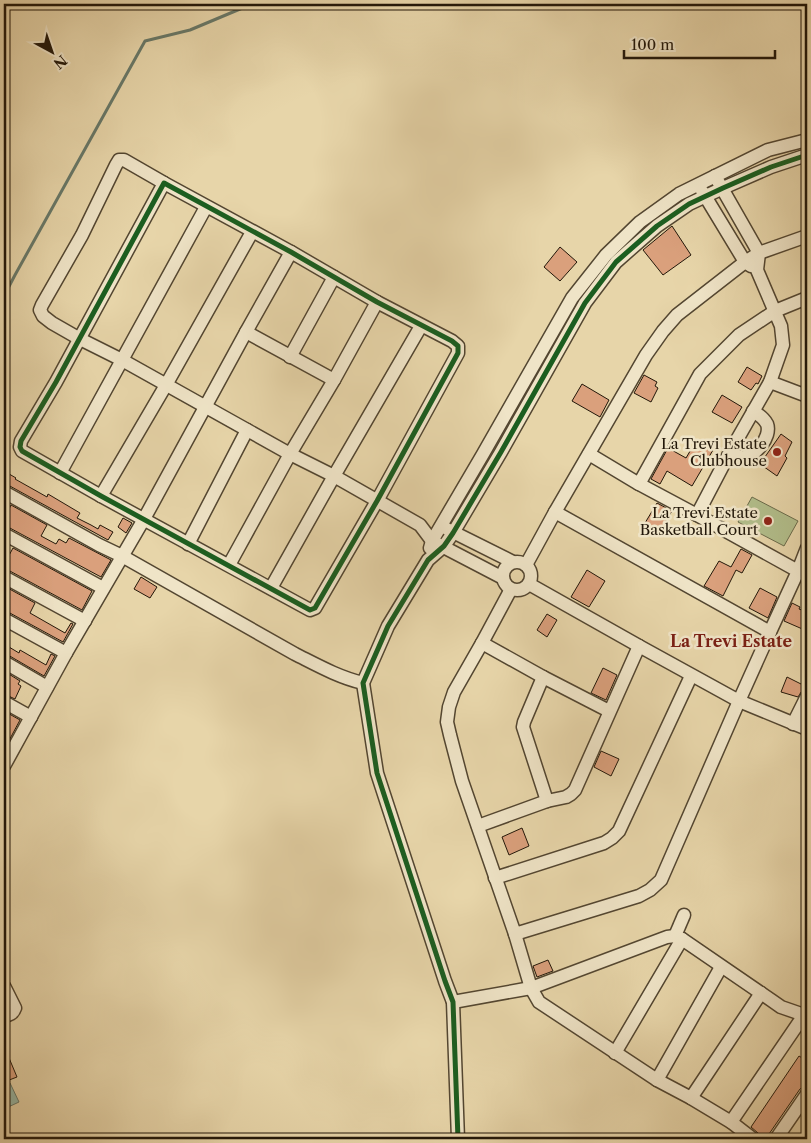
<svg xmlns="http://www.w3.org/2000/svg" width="811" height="1143" viewBox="0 0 811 1143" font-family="'Libre Caslon Text',serif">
<rect width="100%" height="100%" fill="#e7d5a9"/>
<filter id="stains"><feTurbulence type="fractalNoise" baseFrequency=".004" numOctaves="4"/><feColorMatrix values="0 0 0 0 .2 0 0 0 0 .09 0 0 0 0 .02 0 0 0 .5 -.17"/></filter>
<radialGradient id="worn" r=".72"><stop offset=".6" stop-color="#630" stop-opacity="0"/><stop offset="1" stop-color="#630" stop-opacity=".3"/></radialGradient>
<path fill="#b2be8b" stroke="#6a6a4a" d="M752 497 798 521 784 546 738 522Z"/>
<path fill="#97b9a7" stroke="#687868" d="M10 1083 19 1102 4 1109V1086Z"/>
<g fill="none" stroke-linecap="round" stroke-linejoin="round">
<path stroke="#687868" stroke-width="3" d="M4 296 15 275 145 41 190 30 252 4"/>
</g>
<g fill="#daa07c" stroke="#221709">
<path d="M672 226 691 255 663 275 643 250Z"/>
<path d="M560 247 577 262 560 281 544 267Z"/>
<path d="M747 367 762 376 758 384 756 383 751 390 738 382Z"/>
<path d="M644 375 657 382 655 386 658 388 651 402 634 393Z"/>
<path d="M582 384 609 400 600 417 572 401Z"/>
<path d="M722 395 742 407 732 423 712 412Z"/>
<path d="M781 434 792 442 785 456 787 458 777 476 760 464Z"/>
<path d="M696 441 713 450 692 486 667 471 660 484 651 479 668 448 686 458Z"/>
<path d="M4 471 16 478 15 479 47 497 48 494 80 513 77 518 91 525 98 529 100 525 113 532 108 540 8 485 4 484Z"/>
<path d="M657 503 672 511 660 531 645 523Z"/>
<path d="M11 505 47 525 41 536 56 544 59 539 66 543 69 538 111 560 101 577 8 527 4 526V519Z"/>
<path d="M123 518 132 523 126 533 118 527Z"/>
<path d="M13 548 92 591 82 610 8 570 4 569V558L7 559Z"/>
<path d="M741 549 752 555 742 573 736 570 723 596 704 586 719 561 731 567Z"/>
<path d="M587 570 605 581 589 607 571 597Z"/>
<path d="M141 577 157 587 150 598 134 589Z"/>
<path d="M4 586 35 603 30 613 65 633 71 623 73 624 63 642 8 612 4 611Z"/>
<path d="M760 588 777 597 768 618 749 608Z"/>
<path d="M792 603 800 607 799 609 807 612V631L784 621Z"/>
<path d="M547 614 557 620 547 637 537 630Z"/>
<path d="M4 644 19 653 20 650 46 665 51 654 55 656 44 676 8 655 4 654Z"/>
<path d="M603 668 617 675 606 700 591 693Z"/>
<path d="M4 671 20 681 18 684 21 686 15 699 4 694Z"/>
<path d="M787 677 805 686 798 697 781 692Z"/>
<path d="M4 711 20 720 4 750V730L7 724 4 722Z"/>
<path d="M601 751 619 759 611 776 594 767Z"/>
<path d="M522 828 529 846 509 855 502 837Z"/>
<path d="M548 960 553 971 537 977 533 966Z"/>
<path d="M4 1046 17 1077 4 1082Z"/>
<path d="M799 1056 807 1061V1086L803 1087 800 1089 769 1134 768 1139H765L751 1127Z"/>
</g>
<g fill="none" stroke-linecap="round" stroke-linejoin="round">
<g stroke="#534631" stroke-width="15">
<g id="minor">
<path d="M164 183 291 252 377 302 452 341 458 346V353L377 501 315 608 310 610 101 496 22 451 20 447 21 441 56 382Z"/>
<path d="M164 183 124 160H119L116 165 82 235 42 305 40 310 43 316 52 323 80 339 122 360 290 454 334 476 420 525 432 541 503 578"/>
<path d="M702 191 745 262 751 266"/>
<path d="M246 332 334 380"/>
<path d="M290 357 334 277"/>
<path d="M770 382 807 396"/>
<path d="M730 452C733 454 737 456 741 457 754 459 772 437 767 424 764 418 758 414 753 411"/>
<path d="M589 454 639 484 697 515"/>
<path d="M60 473 206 207"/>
<path d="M639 484 700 374 739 335 775 311 807 298"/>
<path d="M4 492 99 545 122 556 295 654C317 665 338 677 363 683"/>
<path d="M101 496 166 385 252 232"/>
<path d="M555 512 646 355 663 331 677 315 745 262 759 253 807 236"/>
<path d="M447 529 513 562"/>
<path d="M4 534 103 588"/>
<path d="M188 544 247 430"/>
<path d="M430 548 432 541 483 454 572 298 606 255 640 222 679 194 768 150 807 140"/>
<path d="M807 548 798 571 807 576"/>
<circle cx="517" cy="576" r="14"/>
<path d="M229 565 290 454 334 380 377 302"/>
<path d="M526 565 555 512 770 632 798 571 697 515 730 452 770 382 783 345 781 326 757 270 759 253 715 176"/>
<path d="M4 577 85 621"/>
<path d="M529 584 639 646"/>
<path d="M271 588 334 476 421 326"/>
<path d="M4 619 66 653"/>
<path d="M482 643 511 589"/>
<path d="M4 662 47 687"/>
<path d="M543 677 524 722 523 727 547 801"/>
<path d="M4 702 31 717"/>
<path d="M609 711 543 677 482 643 454 692 449 707 447 722 450 735 462 781 515 934 639 896 650 890 661 880 739 701 770 632"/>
<path d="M793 724 807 696"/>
<path d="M4 766 66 653 144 519 246 332 291 252"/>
<path d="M478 826 547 801 566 797 571 794 575 790 639 646 739 701 807 729"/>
<path d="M495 878 604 843 612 838 619 831 691 676"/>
<path d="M515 934 531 988 539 1002 657 1080 691 1098 731 1122 753 1139"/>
<path d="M675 936 684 915"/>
<path d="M4 986 15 1008C13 1014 9 1015 4 1016"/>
<path d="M453 1002 531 988 667 937 675 936 682 939 771 1000 781 1007 807 1016"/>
<path d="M615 1053 682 939"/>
<path d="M657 1080 721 967"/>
<path d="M691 1098 761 993"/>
<path d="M731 1122 804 1015"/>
<path d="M458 1139 453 1002 445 981 377 773 363 683 388 626 428 560 444 546 453 533 501 452 585 303 616 262 657 226 689 204 723 188 771 167 807 155"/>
<path d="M776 1139 807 1094"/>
</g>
</g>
<use href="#minor" stroke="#efe4c7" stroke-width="12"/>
<g stroke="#efe4c7" stroke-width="8">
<g id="cycleway">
<path d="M164 183 291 252 377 302 452 341 458 346V353L377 501 315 608 310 610 101 496 22 451 20 447 21 441 56 382Z"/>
<path d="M458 1139 453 1002 445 981 377 773 363 683 388 626 428 560 444 546 453 533 501 452 585 303 616 262 657 226 689 204 723 188 771 167 807 155"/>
</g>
</g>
<use href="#cycleway" stroke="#1b5e20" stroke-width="5"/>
</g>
<g fill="#8f2418" stroke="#efe4c7" stroke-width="2">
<circle cx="777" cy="452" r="5"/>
<circle cx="768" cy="521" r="5"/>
</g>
<g text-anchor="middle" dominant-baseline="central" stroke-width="5" stroke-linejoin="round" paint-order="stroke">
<g font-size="15" fill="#221709" stroke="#efe4c7" text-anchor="end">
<text x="767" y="443">La Trevi Estate<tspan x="767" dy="17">Clubhouse</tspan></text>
<text x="758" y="512">La Trevi Estate<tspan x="758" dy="17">Basketball Court</tspan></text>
</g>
<g font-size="16" font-weight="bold" fill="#7a1f14" stroke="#efe4c7">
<text x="731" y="641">La Trevi Estate</text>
</g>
</g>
<rect width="811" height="1143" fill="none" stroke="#e7d5a9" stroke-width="20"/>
<rect x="5" y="5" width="801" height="1133" fill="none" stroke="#221709" stroke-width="2.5"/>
<rect x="10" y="10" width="791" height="1123" fill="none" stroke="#221709"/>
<g transform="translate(52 52) rotate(140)" stroke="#efe4c7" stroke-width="4" paint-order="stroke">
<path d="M0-4L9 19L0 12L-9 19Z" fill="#221709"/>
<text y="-8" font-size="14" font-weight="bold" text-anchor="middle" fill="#221709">N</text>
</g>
<path d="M624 50v8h151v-8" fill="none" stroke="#221709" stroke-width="2.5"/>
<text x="631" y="50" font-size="15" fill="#221709" stroke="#efe4c7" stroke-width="4" paint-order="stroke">100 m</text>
<rect width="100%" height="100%" filter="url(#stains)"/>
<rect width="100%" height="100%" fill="url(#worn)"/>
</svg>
